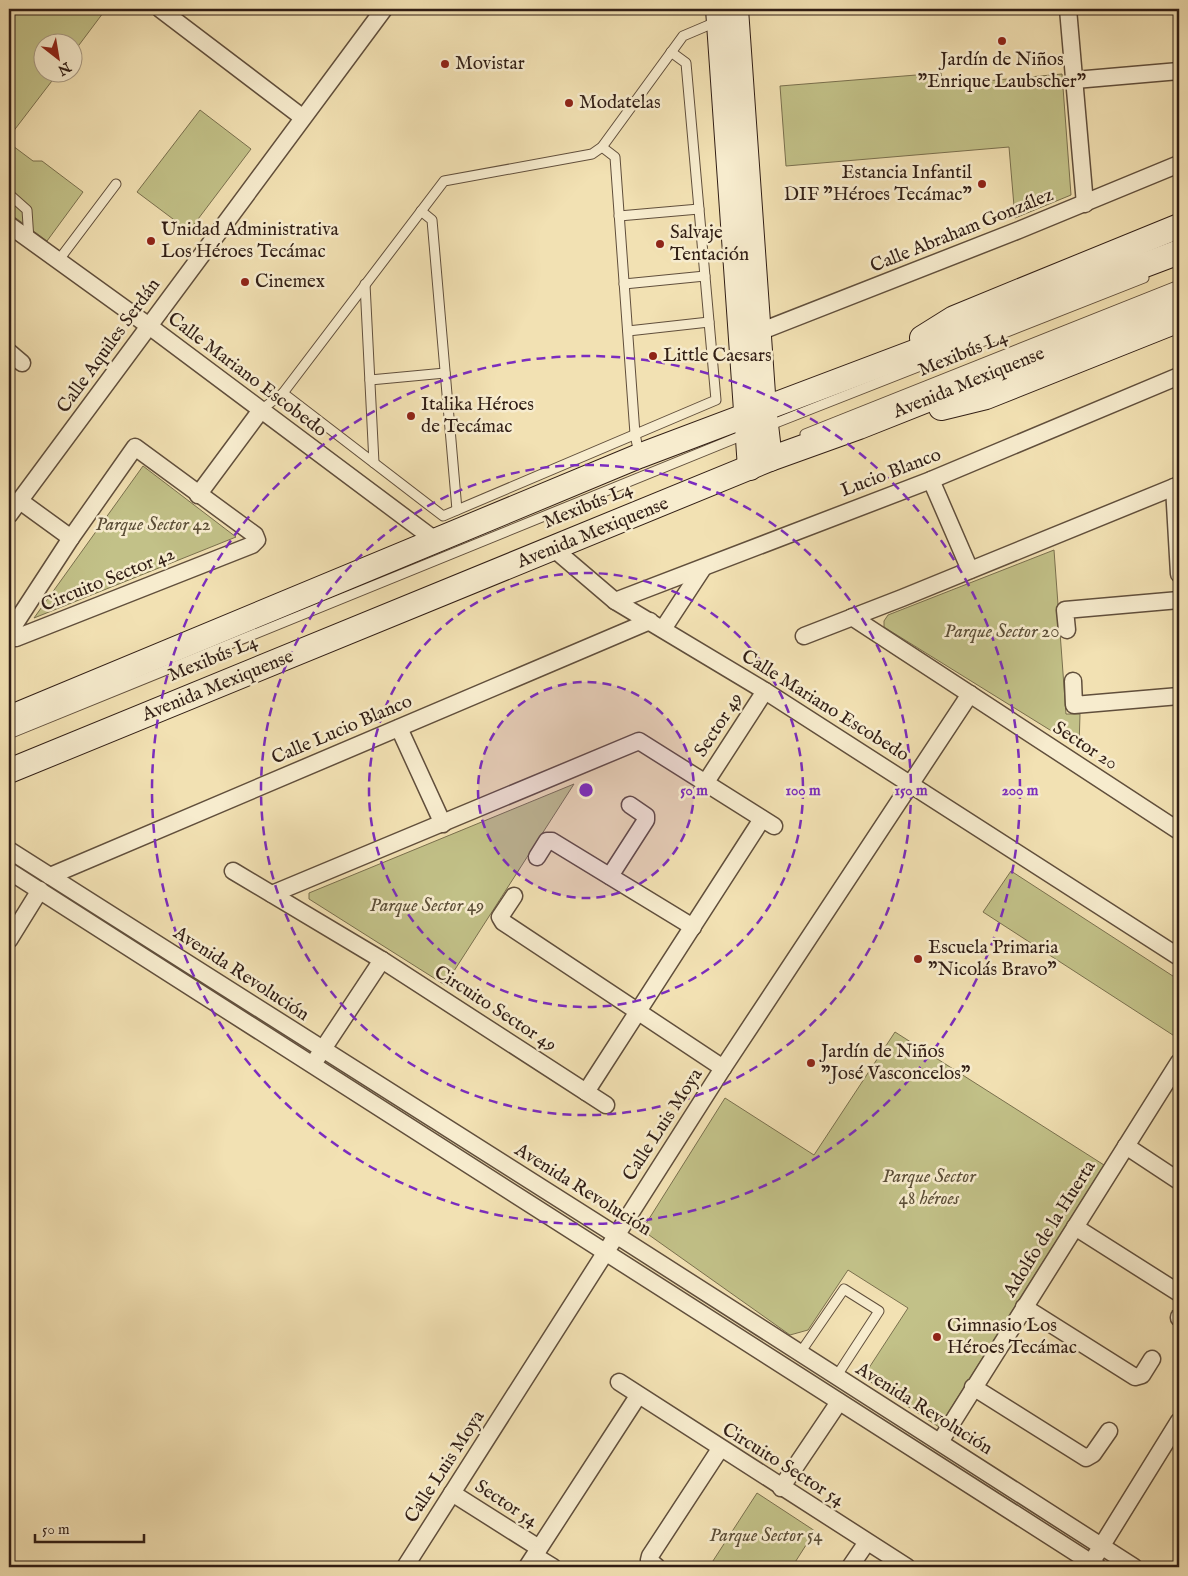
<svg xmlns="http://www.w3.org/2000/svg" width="1188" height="1576" viewBox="0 0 1188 1576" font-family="'IM FELL English',serif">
<rect width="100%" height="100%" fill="#f2e1b3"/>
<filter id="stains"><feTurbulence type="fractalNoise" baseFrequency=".004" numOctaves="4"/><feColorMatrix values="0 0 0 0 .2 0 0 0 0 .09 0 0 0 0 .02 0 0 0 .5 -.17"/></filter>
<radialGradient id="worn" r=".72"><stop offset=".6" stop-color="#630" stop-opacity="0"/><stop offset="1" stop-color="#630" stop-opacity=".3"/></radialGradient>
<g fill="#c2c188" stroke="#7a704e">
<path d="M9 9H106L73 53 72 42H42V72L58 73 9 137Z"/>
<path d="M941 73 942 85 1062 74 1071 195 1015 218 1009 147 786 166 780 86Z"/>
<path d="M200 110 251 149 189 231 137 192Z"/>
<path d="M9 143 33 161H42L83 192 47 241 9 213Z"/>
<path d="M143 466 236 537 34 618Z"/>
<path d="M1054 550 1066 714H1080L1079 748 884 627V621L888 615Z"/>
<path d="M574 784 445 985 309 899V893Z"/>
<path d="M1011 871 1179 980V1039L983 912Z"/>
<path d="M895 1032 1104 1165 939 1427 863 1377 908 1308 848 1270 808 1330 790 1335 642 1230 725 1098 814 1155Z"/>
<path d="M757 1493 815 1531 792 1567H709Z"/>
</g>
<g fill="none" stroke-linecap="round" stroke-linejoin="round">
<g stroke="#614f3c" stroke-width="11">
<g id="lane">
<path d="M602 147 615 157 635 434 639 454"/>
<path d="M9 194 27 210 29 240"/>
<path d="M421 211 432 220 457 510"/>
<path d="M619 216 699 209"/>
<path d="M58 261 116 184"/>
<path d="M365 284 374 463"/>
<path d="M624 284 705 276"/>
<path d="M628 331 709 322"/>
<path d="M370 380 445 373"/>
<path d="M283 393 443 516 716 400 686 63 671 52"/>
<path d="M261 410 283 393 444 181 592 154 602 147 683 36 716 22"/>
<path d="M768 426 1144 278"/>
<path d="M805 434 1179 285"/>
<path d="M9 734 746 434"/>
<path d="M800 1353 844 1289 879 1311 836 1377"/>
</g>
</g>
<g stroke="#614f3c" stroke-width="19">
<g id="street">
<path d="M160 9 302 117"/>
<path d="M1068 9 1085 204"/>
<path d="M1075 80 1179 71"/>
<path d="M9 225 149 326 435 540"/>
<path d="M759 332 1019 230 1179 164"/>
<path d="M9 352 22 363"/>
<path d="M135 447 255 535 257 540 252 545 16 638 10 635 11 630 71 538Z"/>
<path d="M931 480 970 570"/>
<path d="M1174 487 1179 574"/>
<path d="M198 495 261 410"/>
<path d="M20 501 71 538"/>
<path d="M9 515 384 9"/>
<path d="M554 549 615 601 765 691 1179 957"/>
<path d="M615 601 931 480 1179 376"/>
<path d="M852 617 1179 831"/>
<path d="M663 629 703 568"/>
<path d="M1067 630 1065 610 1179 600"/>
<path d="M804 636 902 598 1179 485"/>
<path d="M1073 681 1074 705 1179 696"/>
<path d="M399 728 443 824"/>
<path d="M706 782 765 691"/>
<path d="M9 850 616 1235 1134 1567"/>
<path d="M537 857 547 841H552L693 927"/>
<path d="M9 871 1098 1567"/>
<path d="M233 871 382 960 606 1105"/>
<path d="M50 876 650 621"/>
<path d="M610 876 646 820V816L630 805"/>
<path d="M272 894 639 741 774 826"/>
<path d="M514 896 500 917 503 922 723 1068"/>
<path d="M9 940 40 890"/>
<path d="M317 1058 382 960"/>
<path d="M586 1092 762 819"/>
<path d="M1126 1146 1179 1181"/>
<path d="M1075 1227 1179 1293"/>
<path d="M1024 1307 1135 1377 1142 1375 1152 1359"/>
<path d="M1179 1318V1317"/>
<path d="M619 1382 907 1567"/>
<path d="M973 1387 1086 1458 1093 1454 1109 1431"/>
<path d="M940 1442 1179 1062"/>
<path d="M781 1488 839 1402"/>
<path d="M452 1493 539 1548"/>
<path d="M1096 1555 1179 1421"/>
<path d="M535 1556 553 1567"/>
<path d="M405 1567 723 1068 970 694"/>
<path d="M527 1567 638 1396"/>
<path d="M657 1567 649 1560 650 1556 720 1449"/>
<path d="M850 1567 867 1542"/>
</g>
</g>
<g stroke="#311e15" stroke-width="26">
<g id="secondary">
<path d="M718 9 750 468"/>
<path d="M736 9 764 408 770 459"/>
<path d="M922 338 954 318 1179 226"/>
<path d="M941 408 986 397 1179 320"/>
<path d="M9 718 639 456 1179 252"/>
<path d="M9 771 770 459 859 427 1179 300"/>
</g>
</g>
<use href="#lane" stroke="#f7ecce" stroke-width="9"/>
<use href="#street" stroke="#f7ecce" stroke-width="16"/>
<use href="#secondary" stroke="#f7ecce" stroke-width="24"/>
</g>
<circle cx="586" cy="790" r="108" fill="#7b2cbf" fill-opacity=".12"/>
<g fill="none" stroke="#7b2cbf" stroke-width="2.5" stroke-dasharray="9 6">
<circle cx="586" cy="790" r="108"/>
<circle cx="586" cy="790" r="217"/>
<circle cx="586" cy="790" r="325"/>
<circle cx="586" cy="790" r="434"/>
</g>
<g fill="#8f2418" stroke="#f7ecce" stroke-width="2">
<circle cx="1002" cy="41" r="5"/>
<circle cx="445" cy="64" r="5"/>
<circle cx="569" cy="103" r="5"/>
<circle cx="982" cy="184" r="5"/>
<circle cx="151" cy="241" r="5"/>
<circle cx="660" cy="244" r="5"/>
<circle cx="245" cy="282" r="5"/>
<circle cx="653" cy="356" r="5"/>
<circle cx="411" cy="416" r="5"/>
<circle cx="918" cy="959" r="5"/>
<circle cx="811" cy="1063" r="5"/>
<circle cx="937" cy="1337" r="5"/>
</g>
<g text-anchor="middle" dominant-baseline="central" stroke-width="5" stroke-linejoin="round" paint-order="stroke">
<g font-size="19" fill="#311e15" stroke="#f7ecce" text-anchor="start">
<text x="1002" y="60" text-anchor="middle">Jardín de Niños<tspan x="1002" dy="22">"Enrique Laubscher"</tspan></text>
<text x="455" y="64">Movistar</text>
<text x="579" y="103">Modatelas</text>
<text x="972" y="173" text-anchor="end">Estancia Infantil<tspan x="972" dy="22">DIF "Héroes Tecámac"</tspan></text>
<text x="161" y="230">Unidad Administrativa<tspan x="161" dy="22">Los Héroes Tecámac</tspan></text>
<text x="670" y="233">Salvaje<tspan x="670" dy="22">Tentación</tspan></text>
<text x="255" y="282">Cinemex</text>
<text x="663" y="356">Little Caesars</text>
<text x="421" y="405">Italika Héroes<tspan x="421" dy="22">de Tecámac</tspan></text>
<text x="928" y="948">Escuela Primaria<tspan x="928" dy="22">"Nicolás Bravo"</tspan></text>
<text x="821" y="1052">Jardín de Niños<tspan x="821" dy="22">"José Vasconcelos"</tspan></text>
<text x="947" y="1326">Gimnasio Los<tspan x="947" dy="22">Héroes Tecámac</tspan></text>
</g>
<g font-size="19" fill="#311e15" stroke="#f7ecce">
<text transform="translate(962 231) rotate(-22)">Calle Abraham González</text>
<text transform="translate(109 346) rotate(-54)">Calle Aquiles Serdán</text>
<text transform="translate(963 354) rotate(-22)">Mexibús L4</text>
<text transform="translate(247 375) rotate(37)">Calle Mariano Escobedo</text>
<text transform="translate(969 383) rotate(-22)">Avenida Mexiquense</text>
<text transform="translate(891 473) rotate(-21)">Lucio Blanco</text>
<text transform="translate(588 506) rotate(-22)">Mexibús L4</text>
<text transform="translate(593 533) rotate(-22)">Avenida Mexiquense</text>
<text transform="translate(108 580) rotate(-22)">Circuito Sector 42</text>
<text transform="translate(213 659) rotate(-22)">Mexibús L4</text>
<text transform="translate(218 686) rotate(-22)">Avenida Mexiquense</text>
<text transform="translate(825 706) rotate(32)">Calle Mariano Escobedo</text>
<text transform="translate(719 725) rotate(-57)">Sector 49</text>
<text transform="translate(342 730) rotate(-23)">Calle Lucio Blanco</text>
<text transform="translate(1085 746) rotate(33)">Sector 20</text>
<text transform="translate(241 974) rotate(33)">Avenida Revolución</text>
<text transform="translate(495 1009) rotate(33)">Circuito Sector 49</text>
<text transform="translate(663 1125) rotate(-57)">Calle Luis Moya</text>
<text transform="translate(583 1190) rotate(32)">Avenida Revolución</text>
<text transform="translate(1050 1229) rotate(-58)">Adolfo de la Huerta</text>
<text transform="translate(924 1409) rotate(32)">Avenida Revolución</text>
<text transform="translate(783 1465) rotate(32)">Circuito Sector 54</text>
<text transform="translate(445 1467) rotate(-57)">Calle Luis Moya</text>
<text transform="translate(506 1504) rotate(33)">Sector 54</text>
</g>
<g font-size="19" font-style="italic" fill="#5c4f38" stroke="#f7ecce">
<text x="153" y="525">Parque Sector 42</text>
<text x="1002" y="632">Parque Sector 20</text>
<text x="427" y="906">Parque Sector 49</text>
<text x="929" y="1177">Parque Sector<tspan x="929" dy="22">48 héroes</tspan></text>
<text x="766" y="1536">Parque Sector 54</text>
</g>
</g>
<circle cx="586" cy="790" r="8" fill="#7b2cbf" stroke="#f7ecce" stroke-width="2.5"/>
<g font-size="15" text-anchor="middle" font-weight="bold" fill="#7b2cbf" stroke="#f7ecce" stroke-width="5" stroke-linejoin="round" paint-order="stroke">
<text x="694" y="795">50 m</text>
<text x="803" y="795">100 m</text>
<text x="911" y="795">150 m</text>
<text x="1020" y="795">200 m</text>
</g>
<rect width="1188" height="1576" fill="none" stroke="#f2e1b3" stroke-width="30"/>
<rect x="10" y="10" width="1168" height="1556" fill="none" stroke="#311e15" stroke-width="2.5"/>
<rect x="15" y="15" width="1158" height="1546" fill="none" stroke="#311e15"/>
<g transform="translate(58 58) rotate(149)"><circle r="24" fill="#f7ecce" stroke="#a89a84"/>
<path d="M0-4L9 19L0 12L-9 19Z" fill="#8f2418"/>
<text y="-8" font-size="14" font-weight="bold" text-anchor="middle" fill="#311e15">N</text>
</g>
<path d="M35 1534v8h109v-8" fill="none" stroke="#311e15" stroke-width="2.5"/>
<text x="42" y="1534" font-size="15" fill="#311e15" stroke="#f7ecce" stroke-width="4" paint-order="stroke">50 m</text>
<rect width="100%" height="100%" filter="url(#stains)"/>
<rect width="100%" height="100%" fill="url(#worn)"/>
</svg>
